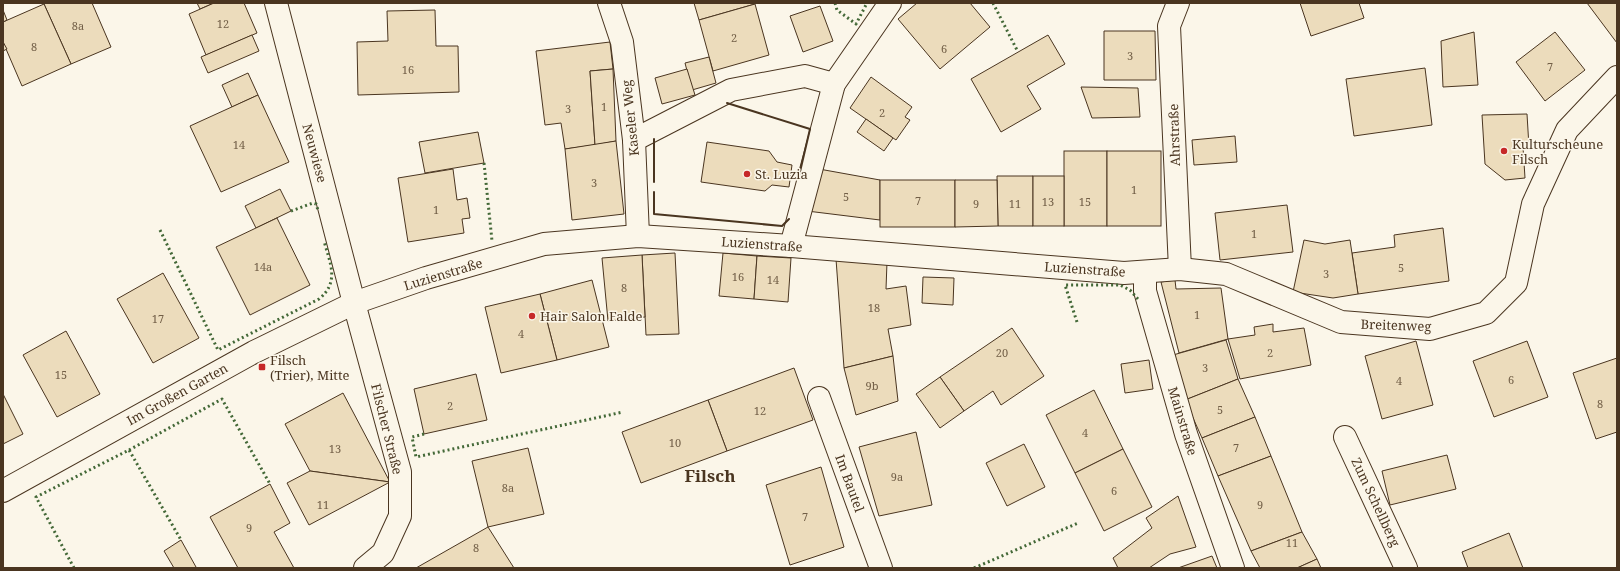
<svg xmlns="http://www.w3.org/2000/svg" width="1620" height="571" viewBox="0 0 1620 571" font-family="'Noto Serif',serif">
<rect width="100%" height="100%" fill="#fbf6e9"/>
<g fill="#ecdcbc" stroke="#4a3520">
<path d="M46 3H92L111 47 71 64 44 4Z"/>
<path d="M197 3H214L200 9Z"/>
<path d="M214 3H244L257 33 206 55 189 14Z"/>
<path d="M694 3H754L755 4 699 20Z"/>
<path d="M917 3H970L990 27 940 69 898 19Z"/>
<path d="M1300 3H1359L1364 18 1311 36Z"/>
<path d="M1587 3H1617V43Z"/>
<path d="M44 4 71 64 22 86 3 42V22Z"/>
<path d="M755 4 769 55 713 71 699 20Z"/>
<path d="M820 6 833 41 803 52 790 16Z"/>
<path d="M3 10 7 20 3 22Z"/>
<path d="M435 10 436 46H458L459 92 358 95 357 42 388 41 387 11Z"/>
<path d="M1104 31H1155L1156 80H1104Z"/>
<path d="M1474 32 1478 85 1443 87 1441 41Z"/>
<path d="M1555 32 1585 70 1545 101 1516 62Z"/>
<path d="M252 35 259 51 208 73 201 57Z"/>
<path d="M1048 35 1065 64 1027 86 1041 109 1001 132 971 79Z"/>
<path d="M3 42 7 49 3 51Z"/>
<path d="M610 42 613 69 590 71 595 145 565 149 561 123 545 125 536 51Z"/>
<path d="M709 57 716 83 692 90 685 63Z"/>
<path d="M1425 68 1432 125 1354 136 1346 79Z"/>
<path d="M613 69 616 141 595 145 590 71Z"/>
<path d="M687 69 695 95 662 104 655 78Z"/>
<path d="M248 73 258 95 232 107 222 85Z"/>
<path d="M871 77 912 107 905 117 910 120 896 140 850 108Z"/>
<path d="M1081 87 1138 88 1140 117 1092 118Z"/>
<path d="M258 95 289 162 221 192 190 126Z"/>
<path d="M1527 114 1529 147H1523L1525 178 1505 180 1485 164 1482 115Z"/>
<path d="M866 119 893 138 884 151 857 132Z"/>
<path d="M478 132 484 163 425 173 419 142Z"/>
<path d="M1235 136 1237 162 1194 165 1192 140Z"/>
<path d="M616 141 624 214 572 220 565 149Z"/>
<path d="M707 142 769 151 777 162 792 165 789 187 772 185 765 191 701 182Z"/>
<rect x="1064" y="151" width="43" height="75"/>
<rect x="1107" y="151" width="54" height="75"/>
<path d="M453 169 457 200 467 198 470 218 462 219 464 233 408 242 398 178Z"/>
<path d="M819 169 880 180V220L807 211Z"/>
<path d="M997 176H1033V226H998Z"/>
<rect x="1033" y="176" width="31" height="50"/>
<rect x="880" y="180" width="75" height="47"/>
<path d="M955 180H997L998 226 955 227Z"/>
<path d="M280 189 291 211 256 228 245 206Z"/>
<path d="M1287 205 1293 252 1220 260 1215 213Z"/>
<path d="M277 218 310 285 250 315 216 247Z"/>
<path d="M1443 228 1449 281 1358 294 1352 253 1395 247 1394 235Z"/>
<path d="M1304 240 1325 244 1350 240 1358 294 1333 298 1293 292Z"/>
<path d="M675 253 679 334 646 335 642 255Z"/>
<path d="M723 253 757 256 754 299 719 296Z"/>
<path d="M642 255 645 317 608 321 602 258Z"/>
<path d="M757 256 791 258 788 302 754 299Z"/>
<path d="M836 259 887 262 886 289 906 286 911 325 888 329 893 356 844 368Z"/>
<path d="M163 273 199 338 153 363 117 299Z"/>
<path d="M923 277 954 278 953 305 922 303Z"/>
<path d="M592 280 609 347 557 360 540 294Z"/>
<path d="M1175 280 1176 289 1221 288 1228 339 1179 353 1161 282Z"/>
<path d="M540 294 557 360 501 373 485 307Z"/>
<path d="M1273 324V332L1304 328 1311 365 1240 379 1228 339 1255 335 1254 327Z"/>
<path d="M1012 328 1044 376 1001 405 993 391 964 411 940 377Z"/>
<path d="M66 331 100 394 57 417 23 355Z"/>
<path d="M1226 340 1238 379 1185 400 1173 355Z"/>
<path d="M1416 341 1433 405 1382 419 1365 356Z"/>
<path d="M1527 341 1548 397 1494 417 1473 361Z"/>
<path d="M893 356 898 401 856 415 844 368Z"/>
<path d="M1617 358V432L1596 439 1573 373Z"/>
<path d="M1149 360 1153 389 1125 393 1121 364Z"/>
<path d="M794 368 813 420 727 451 708 400Z"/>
<path d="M476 374 487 420 424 434 414 389Z"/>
<path d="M940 377 964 411 940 428 916 394Z"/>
<path d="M1238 379 1255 417 1202 438 1185 400Z"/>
<path d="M1094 390 1123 449 1075 473 1046 415Z"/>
<path d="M343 393 390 482 310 471 285 424Z"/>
<path d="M3 394 23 434 3 444Z"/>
<path d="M708 400 727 451 641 483 622 432Z"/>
<path d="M1255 417 1271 456 1218 476 1202 438Z"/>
<path d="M916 432 932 505 879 516 859 447Z"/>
<path d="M1024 444 1045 487 1007 506 986 463Z"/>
<path d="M528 448 544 514 488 527 472 461Z"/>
<path d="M1123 449 1152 507 1104 531 1075 473Z"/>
<path d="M1447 455 1456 489 1390 505 1382 471Z"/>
<path d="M1271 456 1302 532 1251 551 1218 476Z"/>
<path d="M821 467 844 547 790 565 766 485Z"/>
<path d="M310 471 390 482 309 525 287 483Z"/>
<path d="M270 484 290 523 274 532 294 568H238L210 517Z"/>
<path d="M1178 496 1196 547 1170 554 1149 568H1118L1113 558 1152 528 1146 518Z"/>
<path d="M488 527 514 568H416Z"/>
<path d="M1302 532 1317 559 1297 568H1260L1251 551Z"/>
<path d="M1509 533 1523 568H1468L1462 552Z"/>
<path d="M181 540 196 567 194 568H174L164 551Z"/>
<path d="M1212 556 1217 568H1178Z"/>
<path d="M1317 559 1321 568H1297Z"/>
</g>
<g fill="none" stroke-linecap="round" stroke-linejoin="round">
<g stroke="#4a3520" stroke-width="24">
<g id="street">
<path d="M276 3 354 303 400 472V516L383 553 365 568"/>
<path d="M609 3 622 42 634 140 638 236"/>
<path d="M1178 3 1169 26 1180 269"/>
<path d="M634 140 731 90 805 76 834 84"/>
<path d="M791 246 834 84 890 3"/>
<path d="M1145 272V291L1186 434 1233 568"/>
<path d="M819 398 881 568"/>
<path d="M1345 437 1406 568"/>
<path d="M3 491 254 352 354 303 426 278 544 244 638 236 791 246 1124 273 1180 269 1226 274 1341 322 1430 329 1486 313 1516 283 1533 204 1567 130 1617 77"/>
</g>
</g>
<use href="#street" stroke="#fbf6e9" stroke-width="22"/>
<g stroke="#436837" stroke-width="3" stroke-dasharray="2 3" stroke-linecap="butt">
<path d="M835 3 837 10 856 24 867 3"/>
<path d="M993 3 1018 52"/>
<path d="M484 163 492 241"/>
<path d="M291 211 313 203 316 204 318 210"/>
<path d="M160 230 218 350 319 299C340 282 330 263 324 241"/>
<path d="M1077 322 1065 285H1120L1130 290 1138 299"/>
<path d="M424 434 412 437 416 457 623 412"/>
<path d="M129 450 222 399 270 484"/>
<path d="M74 568 36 497 129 450 181 540"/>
<path d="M974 568 1078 523"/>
</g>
<g stroke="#4a3520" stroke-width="2">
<path d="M727 103 810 129 799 176"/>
<path d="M654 139V182"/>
<path d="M654 192V214L782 226 789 219"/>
</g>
</g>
<g fill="#c62828" stroke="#fbf6e9" stroke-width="1.5">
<circle cx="1504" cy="151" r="4"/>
<circle cx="747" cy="174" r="4"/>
<circle cx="532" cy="316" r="4"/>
<rect x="258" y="363" width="8" height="8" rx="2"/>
</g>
<g text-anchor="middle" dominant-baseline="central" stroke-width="3" stroke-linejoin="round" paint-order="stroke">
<g font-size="11" fill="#725f47">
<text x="223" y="23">12</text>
<text x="78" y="25">8a</text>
<text x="734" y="37">2</text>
<text x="34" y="46">8</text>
<text x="944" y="48">6</text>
<text x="1130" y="55">3</text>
<text x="1550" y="66">7</text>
<text x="408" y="69">16</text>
<text x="604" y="106">1</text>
<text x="568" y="108">3</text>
<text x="882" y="112">2</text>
<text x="239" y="144">14</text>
<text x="594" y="182">3</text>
<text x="1134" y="189">1</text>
<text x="846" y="196">5</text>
<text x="918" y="200">7</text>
<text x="1048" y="201">13</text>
<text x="1085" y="201">15</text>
<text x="976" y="203">9</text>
<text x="1015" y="203">11</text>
<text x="436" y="209">1</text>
<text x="1254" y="233">1</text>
<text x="263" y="266">14a</text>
<text x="1401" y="267">5</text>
<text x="1326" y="273">3</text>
<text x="738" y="276">16</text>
<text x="773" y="279">14</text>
<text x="624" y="287">8</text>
<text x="874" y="307">18</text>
<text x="1197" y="314">1</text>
<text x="158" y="318">17</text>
<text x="521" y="333">4</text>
<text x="1002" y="352">20</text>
<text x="1270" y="352">2</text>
<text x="1205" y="367">3</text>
<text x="61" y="374">15</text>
<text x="1511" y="379">6</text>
<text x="1399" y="380">4</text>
<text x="872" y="385">9b</text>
<text x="1600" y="403">8</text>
<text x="450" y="405">2</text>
<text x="1220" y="409">5</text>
<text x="760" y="410">12</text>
<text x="1085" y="432">4</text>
<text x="675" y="442">10</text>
<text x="1236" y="447">7</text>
<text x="335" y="448">13</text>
<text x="897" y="476">9a</text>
<text x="508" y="487">8a</text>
<text x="1114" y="490">6</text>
<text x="323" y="504">11</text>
<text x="1260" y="504">9</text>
<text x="805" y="516">7</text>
<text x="249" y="527">9</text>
<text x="1292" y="542">11</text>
<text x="476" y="547">8</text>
</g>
<g font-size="13" fill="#4a3520" stroke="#fbf6e9">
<text transform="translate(630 118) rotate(-96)">Kaseler Weg</text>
<text transform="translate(1174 135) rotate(-92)">Ahrstraße</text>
<text transform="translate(315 153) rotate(75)">Neuwiese</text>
<text transform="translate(762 244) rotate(4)">Luzienstraße</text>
<text transform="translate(1085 269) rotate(4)">Luzienstraße</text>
<text transform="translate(443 274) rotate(-17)">Luzienstraße</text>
<text transform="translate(1396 325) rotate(2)">Breitenweg</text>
<text transform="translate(177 394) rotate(-29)">Im Großen Garten</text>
<text transform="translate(1183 421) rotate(73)">Mainstraße</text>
<text transform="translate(387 429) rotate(76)">Filscher Straße</text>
<text transform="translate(850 483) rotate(70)">Im Bautel</text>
<text transform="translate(1376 502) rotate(65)">Zum Schellberg</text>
</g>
<g font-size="13" fill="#4a3520" stroke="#fbf6e9" text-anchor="start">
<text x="1512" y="144">Kulturscheune<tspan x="1512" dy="15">Filsch</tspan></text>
<text x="755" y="174">St. Luzia</text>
<text x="540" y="316">Hair Salon Falde</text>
<text x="270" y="360">Filsch<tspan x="270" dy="15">(Trier), Mitte</tspan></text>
</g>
<g font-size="17" font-weight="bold" fill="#4a3520" stroke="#fbf6e9">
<text x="710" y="475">Filsch</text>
</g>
</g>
<rect width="1620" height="571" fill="none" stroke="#4a3520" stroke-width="8"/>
</svg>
